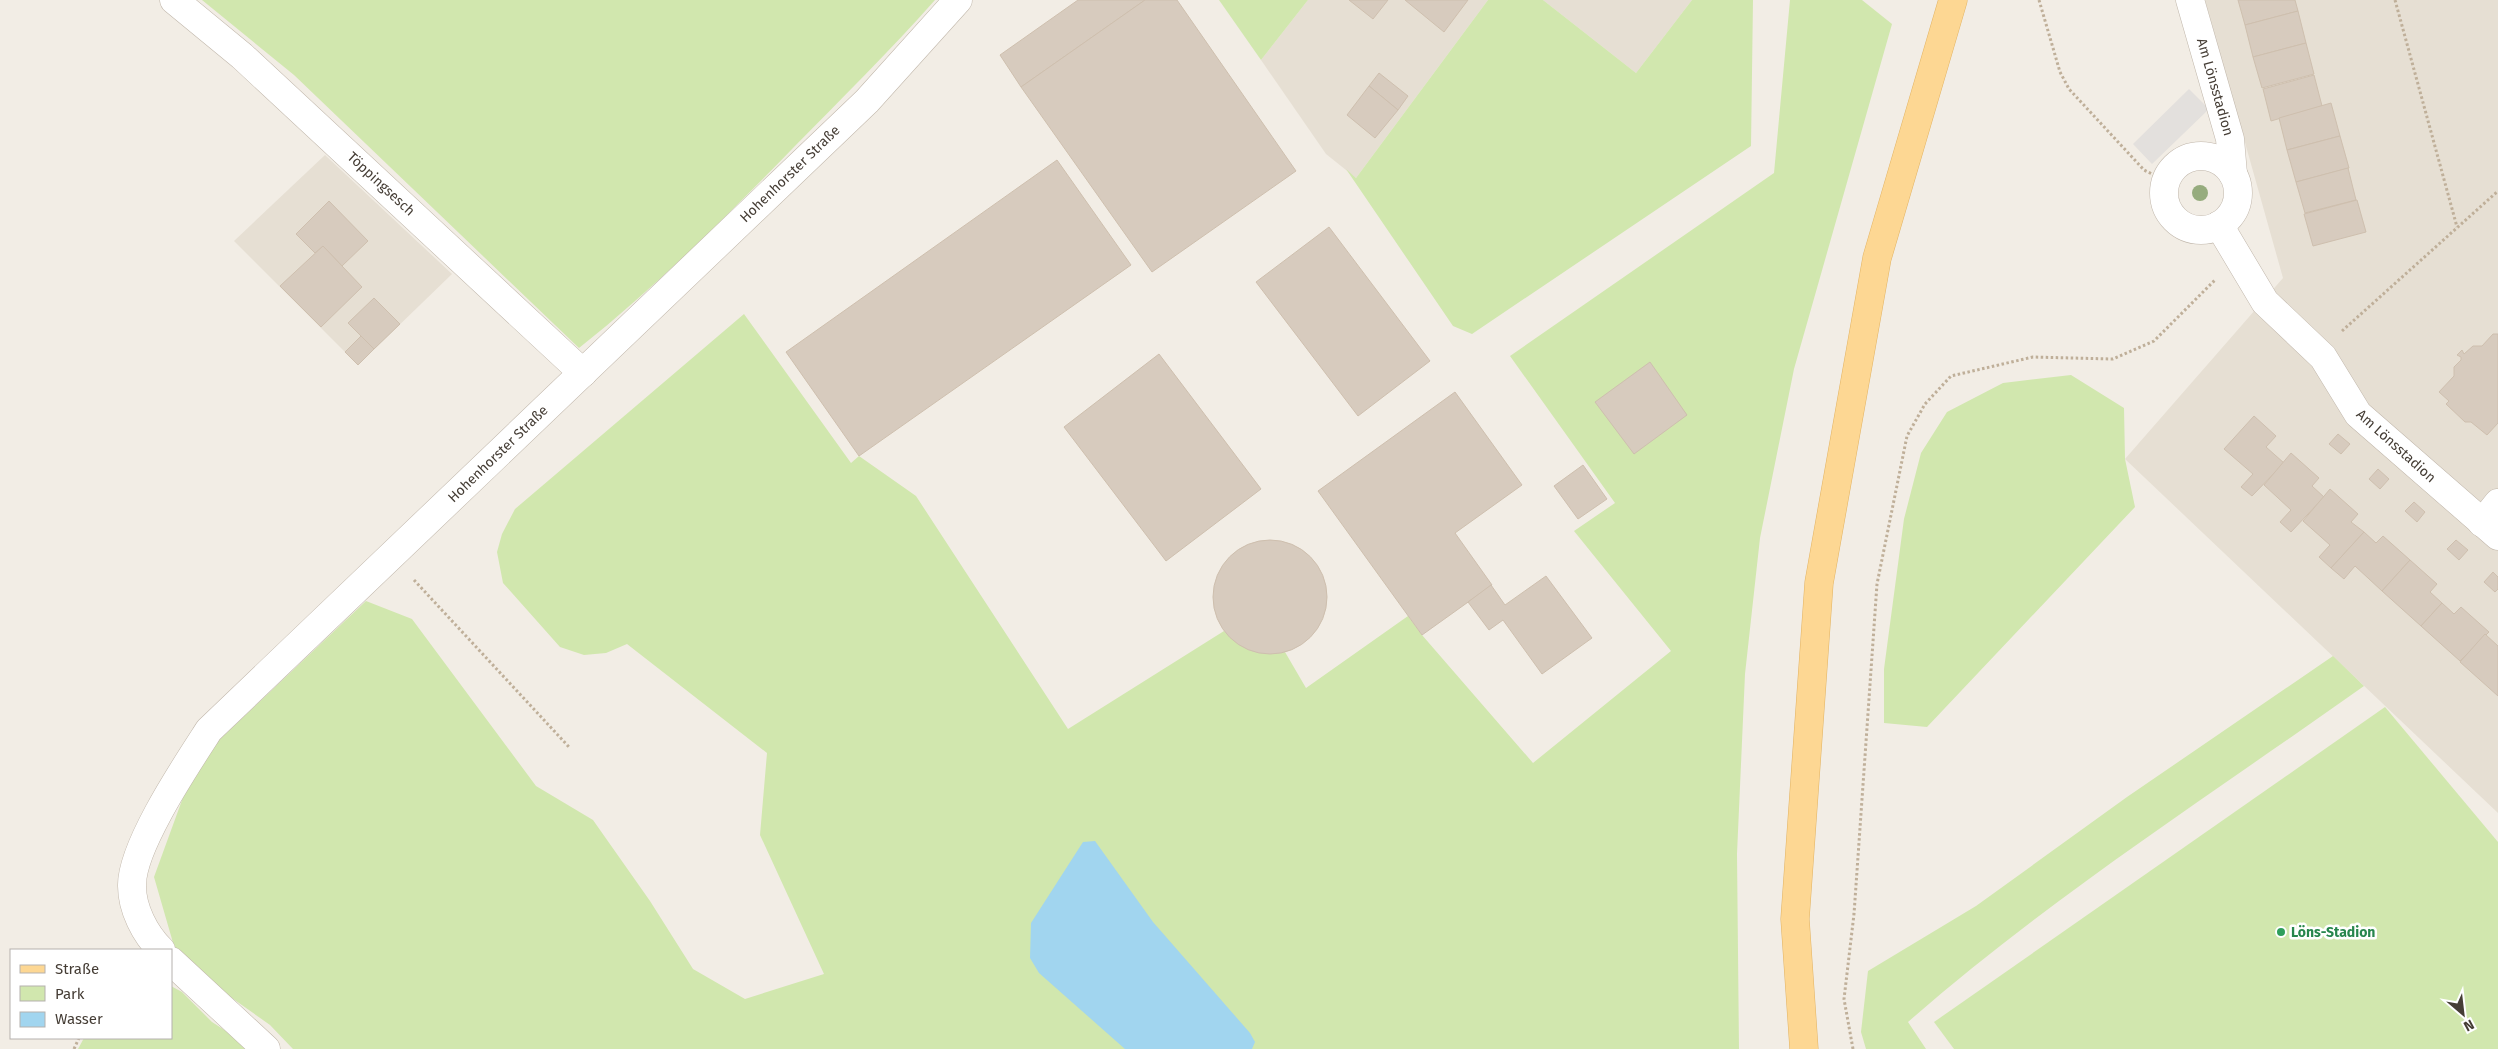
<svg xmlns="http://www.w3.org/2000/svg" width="2498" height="1049" viewBox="0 0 2498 1049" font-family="'Fira Sans',sans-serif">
<rect width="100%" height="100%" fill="#f2ede5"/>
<g fill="#e6dfd3">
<path d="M1308 0H1488L1356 178 1326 154 1261 60Z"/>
<path d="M1543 0H1692L1636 73Z"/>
<path d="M2205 0H2498V813L2125 459 2283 278Z"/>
<path d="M325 155 452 274 358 365 234 241Z"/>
</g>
<g fill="#d1e7ae">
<path d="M202 0H935C890 51 841 99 793 148 725 218 656 287 579 348L294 75Z"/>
<path d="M1219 0H1308L1261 60Z"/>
<path d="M1488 0H1543L1636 73 1692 0H1753L1751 146 1472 334 1453 326 1346 169 1356 178Z"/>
<path d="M1790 0H1862L1892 24 1794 369 1760 538 1745 674 1737 854 1739 1049H293L270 1025 178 960 154 877 189 781 217 742 366 601 412 619 536 786 593 820 650 901 693 969 745 999 824 974 760 835 767 753 627 644 606 653 584 655 560 647 503 583 497 552 502 534 515 509 744 314 851 463 859 456 916 496 1068 729 1224 631C1246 651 1256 654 1285 652L1306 688 1408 616 1422 635 1533 763 1671 651 1574 531 1615 503 1510 356 1774 173Z"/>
<path d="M2071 375 2124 408 2125 459 2135 507 1927 727 1884 723V669L1904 519 1921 453 1947 412 2003 383Z"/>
<path d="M2333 656 2364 686C2212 794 2048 899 1908 1022L1926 1049H1866L1861 1032 1868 971 1976 906 2127 797Z"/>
<path d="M2385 707 2498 842V1049H1954L1934 1022Z"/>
<path d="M171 986 182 992 212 1022 254 1049H78L84 1038H171Z"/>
</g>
<path fill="#e3e0dd" d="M2189 89 2209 109 2152 164 2133 144Z"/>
<path fill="#a1d5ef" d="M1095 841 1153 922 1250 1033 1255 1042 1252 1049H1125L1039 973 1030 958 1031 923 1083 842Z"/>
<g fill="#d7cbbe" stroke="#cebfae">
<path d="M1078 0H1145L1021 87 1000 55Z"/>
<path d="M1145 0H1177L1296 171 1152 272 1021 87Z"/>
<path d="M1349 0H1388L1373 19Z"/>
<path d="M1405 0H1468L1444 32Z"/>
<path d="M2238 0H2295L2298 11 2245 25Z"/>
<path d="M2298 11 2306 43 2253 57 2245 25Z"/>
<path d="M2306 43 2314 74 2262 88 2253 57Z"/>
<path d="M1379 73 1408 96 1398 110 1369 86Z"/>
<path d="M2314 75 2322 106 2271 121 2263 89Z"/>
<path d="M1369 86 1398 110 1375 138 1347 115Z"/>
<path d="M2331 103 2340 136 2287 150 2279 118Z"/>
<path d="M2340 136 2349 168 2296 182 2287 150Z"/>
<path d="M1057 160 1131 265 859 456 786 352Z"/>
<path d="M2348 168 2356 200 2305 213 2296 182Z"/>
<path d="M2357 200 2366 232 2313 246 2304 214Z"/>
<path d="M329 201 368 241 342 266 323 246 315 253 296 234Z"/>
<path d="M1329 227 1430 361 1358 416 1256 282Z"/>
<path d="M323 246 362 287 321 327 280 286Z"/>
<path d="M374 298 400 324 374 349 348 323Z"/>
<path d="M2493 334H2498V423L2487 435 2471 422H2465L2446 404 2449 401 2439 392 2454 376V367L2461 360V357L2457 355 2462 350 2464 354 2473 346H2482Z"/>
<path d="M361 336 374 349 358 365 345 352Z"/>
<path d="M1159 354 1261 489 1166 561 1064 427Z"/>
<path d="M1650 362 1687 415 1634 454 1595 402Z"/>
<path d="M1455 392 1522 485 1455 533 1492 585 1422 635 1318 491Z"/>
<path d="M2254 416 2276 436 2266 447 2284 463 2252 496 2241 487 2253 474 2224 449Z"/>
<path d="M2338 434 2350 444 2341 454 2329 444Z"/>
<path d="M2291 453 2319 478 2312 486 2324 497 2291 532 2280 522 2291 510 2264 485Z"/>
<path d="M1583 465 1607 499 1578 519 1554 486Z"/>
<path d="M2378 469 2389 479 2380 489 2369 479Z"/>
<path d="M2330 489 2358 514 2351 522 2364 532 2331 568 2319 557 2330 545 2303 521Z"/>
<path d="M2414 502 2425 512 2417 522 2405 511Z"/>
<path d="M2364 532 2376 543 2383 536 2410 560 2382 591 2355 566 2344 579 2331 568Z"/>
<path d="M2456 540 2468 550 2459 560 2447 549Z"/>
<circle cx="1270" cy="597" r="57"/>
<path d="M2410 560 2437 584 2430 592 2442 603 2421 626 2382 591Z"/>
<path d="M2493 572 2498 577V589L2495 592 2484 582Z"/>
<path d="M1546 576 1592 638 1542 674 1503 620 1489 630 1468 602 1491 585 1505 605Z"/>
<path d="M2442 603 2454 614 2461 607 2489 632 2460 661 2421 626Z"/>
<path d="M2485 634 2498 646V696L2460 662Z"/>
</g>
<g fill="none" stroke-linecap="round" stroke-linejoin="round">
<g stroke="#c1b7ab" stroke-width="29">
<g id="minor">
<path d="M174 0 242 56 583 373"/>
<path d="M2190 0 2230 139 2233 174"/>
<circle cx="2201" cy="193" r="37"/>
<path d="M2219 225 2265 302 2323 357 2358 414 2498 536"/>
<path d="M2482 523 2498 503"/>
<path d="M161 950C145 934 132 909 132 886 131 847 187 764 209 730L867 101 958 0"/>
<path d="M171 961 266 1049"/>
</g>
</g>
<g stroke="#e2b363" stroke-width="29">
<path id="major" d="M1804 1049 1795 919 1819 583 1877 258 1953 0"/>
</g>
<g stroke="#bfaf99" stroke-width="3" stroke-dasharray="2.5 2.5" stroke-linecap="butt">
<path d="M2039 0 2060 72 2069 89 2144 170 2166 181"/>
<path d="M2395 0 2457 227"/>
<path d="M2342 331 2498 191"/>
<path d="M414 580 569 747"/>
<path d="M74 1049 79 1038"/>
<path d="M1853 1049 1844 999 1854 914 1877 584 1907 436 1925 404 1951 376 2033 357 2113 359 2154 341 2215 280"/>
</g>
<use href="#minor" stroke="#fff" stroke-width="28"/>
<use href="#major" stroke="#fdd793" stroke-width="28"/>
</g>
<circle fill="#96ac7e" cx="2200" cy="193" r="8"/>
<circle fill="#2e9e5b" stroke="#fff" stroke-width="2" cx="2281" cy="932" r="5"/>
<g text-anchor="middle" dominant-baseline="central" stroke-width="5" stroke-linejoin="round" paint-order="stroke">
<g font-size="14" fill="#453d35" stroke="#fff">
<text transform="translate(2215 87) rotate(74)">Am Lönsstadion</text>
<text transform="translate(790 174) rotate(-44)">Hohenhorster Straße</text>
<text transform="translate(381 184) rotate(43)">Töppingsesch</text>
<text transform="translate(2396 446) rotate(42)">Am Lönsstadion</text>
<text transform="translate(498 454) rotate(-44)">Hohenhorster Straße</text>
</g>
<g font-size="14" font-weight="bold" fill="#27864d" stroke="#fff" text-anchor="start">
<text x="2291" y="932">Löns-Stadion</text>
</g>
</g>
<rect x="10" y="949" width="162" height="90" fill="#ffffff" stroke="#b5b1ae"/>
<rect x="20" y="965" width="25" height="8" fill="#fdd793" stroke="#b5b1ae"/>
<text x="55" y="974" font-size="15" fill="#453d35">Straße</text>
<rect x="20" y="986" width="25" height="15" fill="#d1e7ae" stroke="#b5b1ae"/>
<text x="55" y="999" font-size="15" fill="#453d35">Park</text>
<rect x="20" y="1012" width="25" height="15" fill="#a1d5ef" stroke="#b5b1ae"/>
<text x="55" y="1024" font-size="15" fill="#453d35">Wasser</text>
<g transform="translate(2463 1014) rotate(152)" stroke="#ffffff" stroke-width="4" paint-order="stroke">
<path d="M0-4L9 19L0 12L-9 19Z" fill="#453d35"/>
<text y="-8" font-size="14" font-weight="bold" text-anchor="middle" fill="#453d35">N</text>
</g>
</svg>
